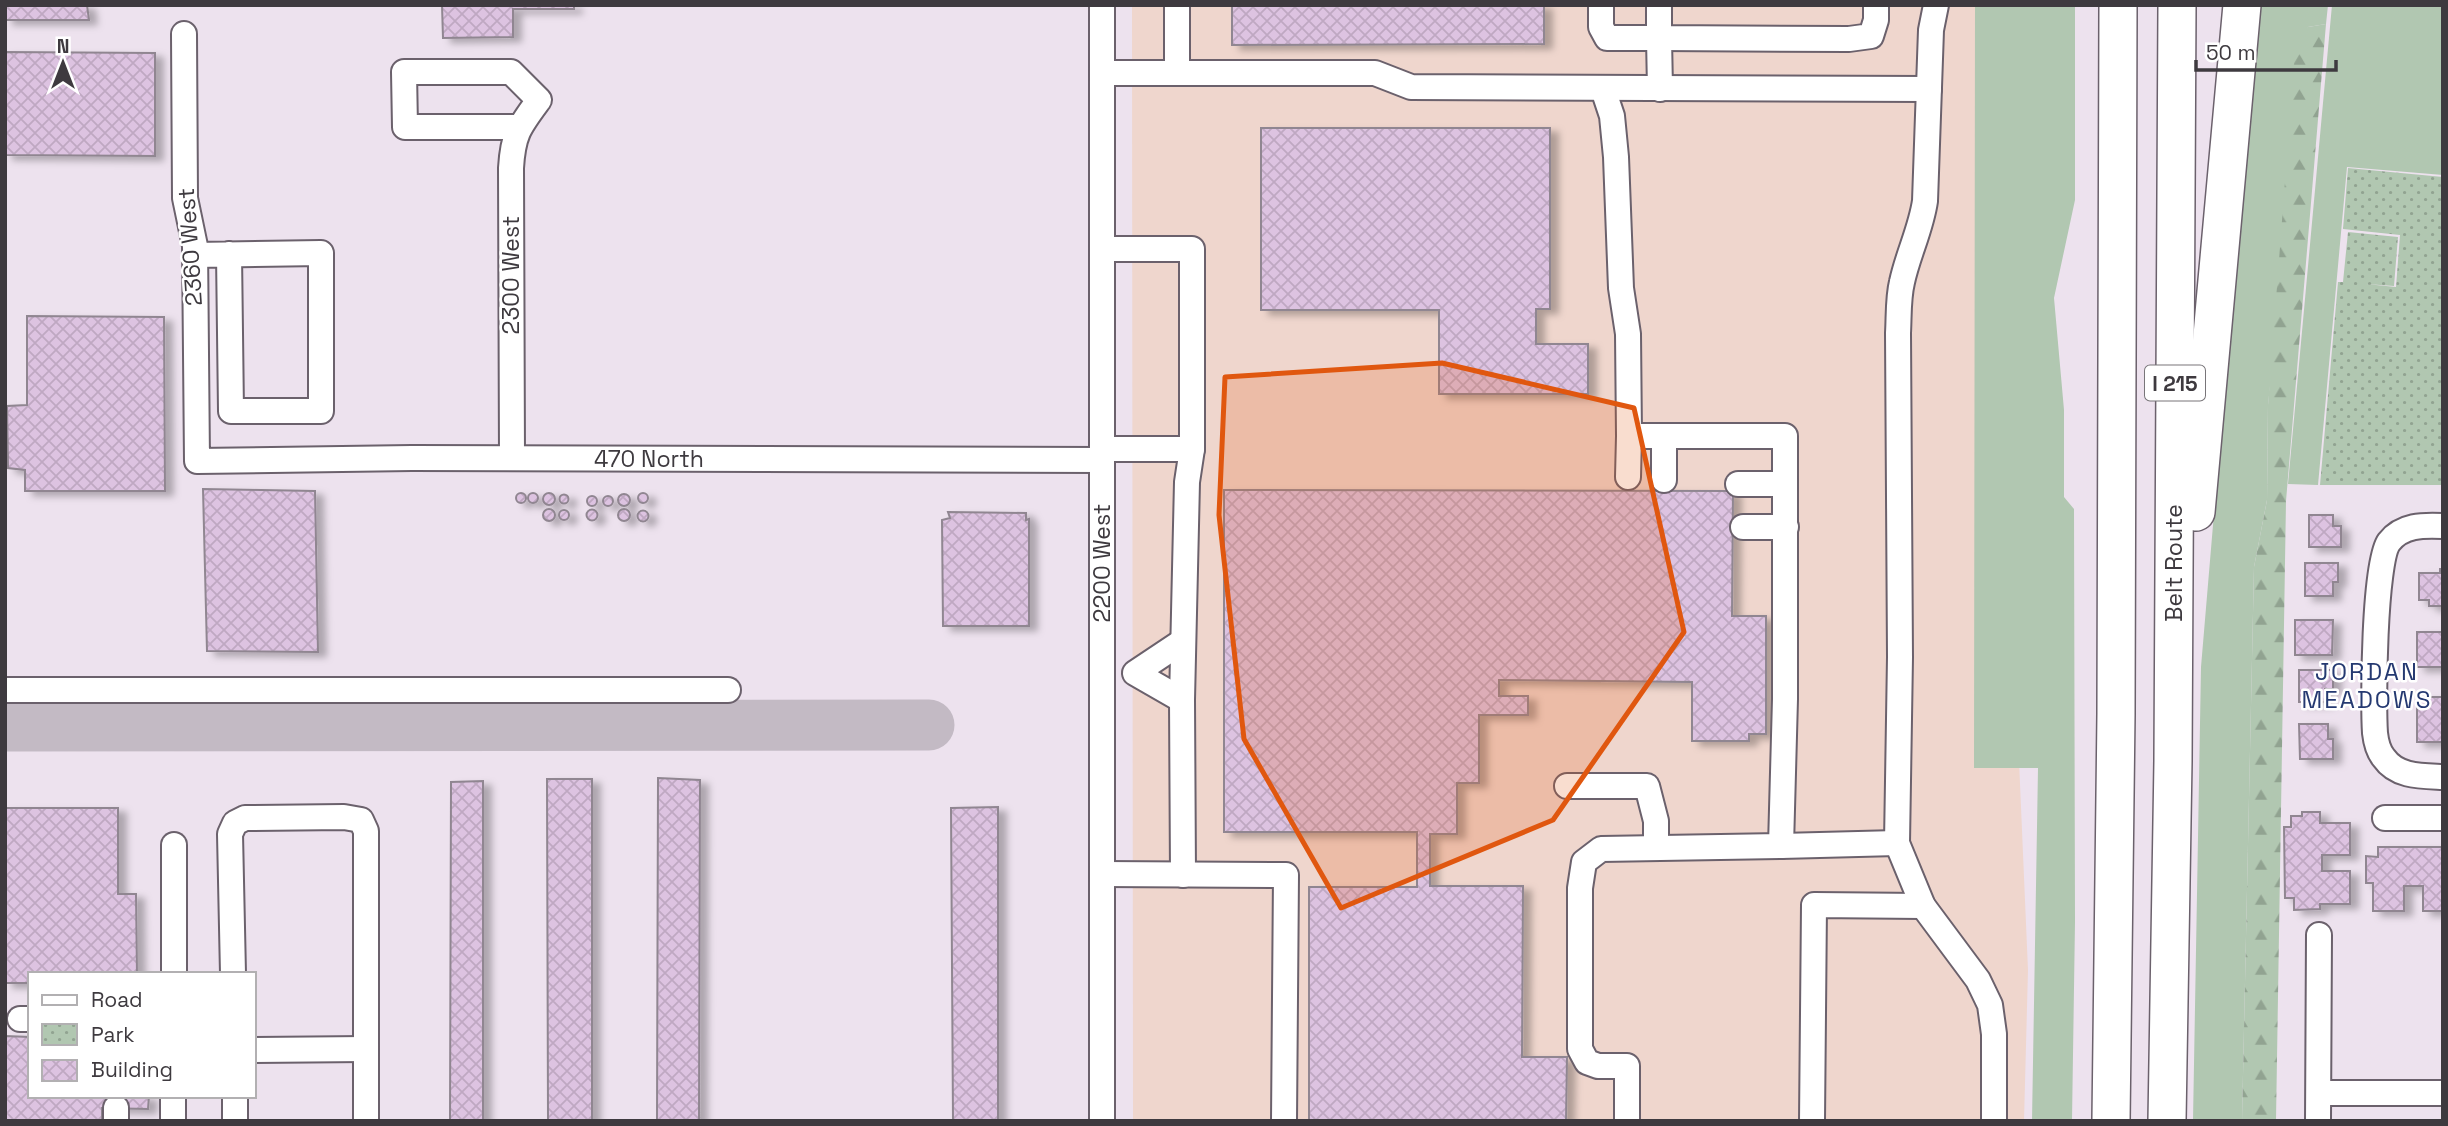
<svg xmlns="http://www.w3.org/2000/svg" width="2448" height="1126" viewBox="0 0 2448 1126" font-family="'Space Grotesk',sans-serif">
<defs>
<pattern id="forest-firs" width="22" height="20" patternUnits="userSpaceOnUse" patternTransform="scale(1.75)"><rect width="22" height="20" fill="#b1c7b1"/><path d="M5 1l3.5 6h-7zM16 11l3.5 6h-7z" fill="#91a391"/></pattern>
<pattern id="park-dots" width="8" height="8" patternUnits="userSpaceOnUse" patternTransform="scale(1.75)"><rect width="8" height="8" fill="#b1c7b1"/><path d="M2 2h.1M6 6h.1" fill="none" stroke="#91a391" stroke-width="1.8" stroke-linecap="round"/></pattern>
<pattern id="building-cross-hatch" width="8" height="8" patternUnits="userSpaceOnUse" patternTransform="scale(1.75)"><rect width="8" height="8" fill="#ddc3e1"/><path d="M0 0l8 8M0 8l8-8" fill="none" stroke="#bfa8c2"/></pattern>
<filter id="shadow"><feDropShadow dx="8" dy="4.5" stdDeviation="3.5" flood-color="#0004"/></filter>
</defs>
<rect width="100%" height="100%" fill="#ede2ee"/>
<path fill="#efd6cd" d="M1132 5H1996L2000 318 2028 970 2024 1121H1133Z"/>
<g fill="#b1c7b1">
<path d="M1975 5H2075V200L2054 298 2064 410V497L2074 509 2075 922 2072 1121H2032L2038 768H1974Z"/>
<path d="M2257 5H2328L2326 24 2308 27 2268 405 2267 500 2254 567 2242 1121H2193L2201 667Z"/>
<path d="M2332 5H2443V175L2347 167 2318 485 2288 484Z"/>
</g>
<path fill="url(#forest-firs)" d="M2326 24 2286 501 2276 1121H2242L2254 567 2267 500 2268 405 2295 49 2308 27Z"/>
<path fill="url(#park-dots)" d="M2348 168 2443 177V485H2320L2338 282H2343L2348 232 2398 237 2394 286 2366 284 2396 287 2400 235 2343 229Z"/>
<g fill="none" stroke-linecap="round" stroke-linejoin="round">
<path stroke="#c3bac4" stroke-width="51" d="M5 726 929 725"/>
</g>
<g fill="url(#building-cross-hatch)" stroke="#908691" stroke-width="2" filter="url(#shadow)">
<path d="M5 5H87L89 20H5Z"/>
<path d="M442 5H574V9H513V37L443 38Z"/>
<path d="M1232 5H1544V44L1232 45Z"/>
<path d="M5 52 155 53V156L5 155Z"/>
<path d="M1261 128H1550V309H1536V344H1588V394H1439V310H1261Z"/>
<path d="M27 316 164 317 165 491H25V470L8 468 7 406 27 405Z"/>
<path d="M203 489 315 491 318 652 207 651Z"/>
<path d="M1224 490 1733 491 1732 616H1766V734H1749V741H1692V682L1499 680V696H1528V715H1479V783H1457V834H1430V886H1523L1522 1057H1567L1566 1121H1309V887H1417V832H1224Z"/>
<circle cx="643" cy="498" r="5"/>
<circle cx="533" cy="498" r="5"/>
<circle cx="521" cy="498" r="5"/>
<circle cx="549" cy="499" r="6"/>
<circle cx="624" cy="500" r="6"/>
<circle cx="564" cy="499" r="4.5"/>
<circle cx="592" cy="501" r="5"/>
<circle cx="608" cy="501" r="5"/>
<circle cx="549" cy="515" r="6"/>
<circle cx="624" cy="515" r="6"/>
<circle cx="592" cy="515" r="5.5"/>
<circle cx="564" cy="515" r="5"/>
<circle cx="643" cy="516" r="5.5"/>
<path d="M948 512 1026 513V520L1029 519V626H943L942 520 950 518Z"/>
<path d="M2309 515H2333V526H2341V547H2309Z"/>
<path d="M2305 563H2338V582H2333V596H2305Z"/>
<path d="M2440 569H2443V606H2429V600H2419V573H2440Z"/>
<path d="M2295 620H2333L2332 655H2295Z"/>
<rect x="2417" y="632" width="26" height="35"/>
<path d="M2299 670H2333V689H2325V702H2299Z"/>
<rect x="2417" y="697" width="26" height="45"/>
<path d="M2299 724H2328V739H2333V759H2300Z"/>
<path d="M658 778 700 780 699 1121H657Z"/>
<path d="M547 779H592V1121H548Z"/>
<path d="M483 781V1121H450L451 782Z"/>
<path d="M998 807V1121H953L951 808Z"/>
<path d="M5 808H118V894H136L137 974H30V983H5Z"/>
<path d="M2302 812H2320V823H2350V855H2322V871H2350V904H2320V909L2294 910V898H2285L2284 827H2291V816H2302Z"/>
<path d="M2378 847H2443V911H2423V886H2404V911H2373V883H2366V856L2378 857Z"/>
<path d="M5 1036 30 1037V1096H149L148 1109 102 1108V1121H5Z"/>
</g>
<g fill="none" stroke-linecap="round" stroke-linejoin="round">
<g stroke="#6b616c" stroke-width="28">
<g id="minor">
<path d="M1102 5V1121"/>
<path d="M1177 5V73"/>
<path d="M1601 5V27L1607 38H1659L1660 89"/>
<path d="M1659 5V38L1849 39 1871 36 1876 20V5"/>
<path d="M1936 5 1931 30 1925 201C1921 229 1908 254 1902 282 1898 298 1899 316 1898 333L1900 657 1897 843 1923 906 1978 980 1990 1005 1994 1034V1121"/>
<path d="M184 34 185 198 195 246 197 461 412 458 1102 460"/>
<path d="M1102 73H1375L1411 87 1929 89"/>
<path d="M1603 89 1612 116 1616 157 1621 288 1628 334 1629 436H1785V699L1781 846 1601 849 1584 862 1580 888V1049L1587 1062 1598 1066H1627V1121"/>
<path d="M1102 249H1192V449H1102"/>
<path d="M195 255 321 253V411H231L229 254"/>
<path d="M512 458 511 168C513 134 519 127 539 100L511 72H404L405 127H519"/>
<path d="M1628 477 1629 436"/>
<path d="M1664 480V436"/>
<path d="M1738 484H1785"/>
<path d="M2443 526C2423 525 2402 525 2389 542 2374 562 2373 704 2375 733 2376 742 2378 751 2384 758 2397 777 2422 776 2443 777"/>
<path d="M1743 527H1786"/>
<path d="M5 690H728"/>
<path d="M1182 700 1135 673 1183 641"/>
<path d="M1567 786H1647L1656 821V848"/>
<path d="M2385 818H2443"/>
<path d="M1781 846 1897 843"/>
<path d="M1102 874 1286 875 1284 1121"/>
<path d="M1183 875 1182 700 1187 482 1192 449"/>
<path d="M174 974V845"/>
<path d="M233 974 230 834 235 823 245 818 344 817 361 820 366 831V1121"/>
<path d="M20 1019H30"/>
<path d="M254 1050 366 1049"/>
<path d="M2319 1093H2443"/>
<path d="M235 1096V1121"/>
<path d="M116 1108V1121"/>
<path d="M173 1121V1096"/>
<path d="M1812 1121 1814 905 1923 906"/>
<path d="M2318 1121 2319 935"/>
</g>
</g>
<g stroke="#6b616c" stroke-width="40">
<g id="highway">
<path d="M2196 512 2242 5"/>
<path d="M2111 1121 2116 714 2118 5"/>
<path d="M2167 1121 2173 761 2177 5"/>
</g>
</g>
<use href="#minor" stroke="#fff" stroke-width="24"/>
<use href="#highway" stroke="#fff" stroke-width="37"/>
</g>
<path fill="#e0570f" fill-opacity="0.2" stroke="#e0570f" stroke-width="5" stroke-linejoin="round" d="M1442 363 1634 408 1684 632 1553 820 1341 908 1244 739 1219 515 1225 377Z"/>
<g text-anchor="middle" dominant-baseline="central" stroke-width="5" stroke-linejoin="round" paint-order="stroke">
<rect fill="#fff" stroke="#787579" stroke-width="2" x="2145" y="365.5" width="60" height="35" rx="5"/>
<g font-size="21" font-weight="bold" fill="#3e3a3f">
<text x="2175" y="383">I 215</text>
</g>
<g font-size="23" fill="#3e3a3f" stroke="#fff">
<text transform="translate(190 247) rotate(-94)">2360 West</text>
<text transform="translate(511 275) rotate(-90)">2300 West</text>
<text x="649" y="459">470 North</text>
<text transform="translate(1102 563) rotate(-90)">2200 West</text>
<text transform="translate(2174 563) rotate(-90)">Belt Route</text>
</g>
<g font-size="24" letter-spacing="2" fill="#253971" stroke="#fff">
<text x="2367" y="671">JORDAN<tspan x="2367" dy="28">MEADOWS</tspan></text>
</g>
</g>
<rect width="2448" height="1126" fill="none" stroke="#3e3a3f" stroke-width="14"/>
<rect x="28" y="972" width="228" height="126" fill="#ffffff" stroke="#b2b0b2" stroke-width="2"/>
<rect x="42" y="995" width="35" height="10" fill="#ffffff" stroke="#b2b0b2" stroke-width="2"/>
<text x="91" y="1007" font-size="21" fill="#3e3a3f">Road</text>
<rect x="42" y="1024" width="35" height="21" fill="url(#park-dots)" stroke="#b2b0b2" stroke-width="2"/>
<text x="91" y="1042" font-size="21" fill="#3e3a3f">Park</text>
<rect x="42" y="1060" width="35" height="21" fill="url(#building-cross-hatch)" stroke="#b2b0b2" stroke-width="2"/>
<text x="91" y="1077" font-size="21" fill="#3e3a3f">Building</text>
<g transform="translate(63 63)" stroke="#ffffff" stroke-width="5" paint-order="stroke">
<path d="M0-5L12 26L0 18L-12 26Z" fill="#3e3a3f"/>
<text y="-10" font-size="19" font-weight="bold" text-anchor="middle" fill="#3e3a3f">N</text>
</g>
<path d="M2196 60v10h140v-10" fill="none" stroke="#3e3a3f" stroke-width="3.5"/>
<text x="2206" y="60" font-size="21" fill="#3e3a3f" stroke="#ffffff" stroke-width="5" paint-order="stroke">50 m</text>
</svg>
